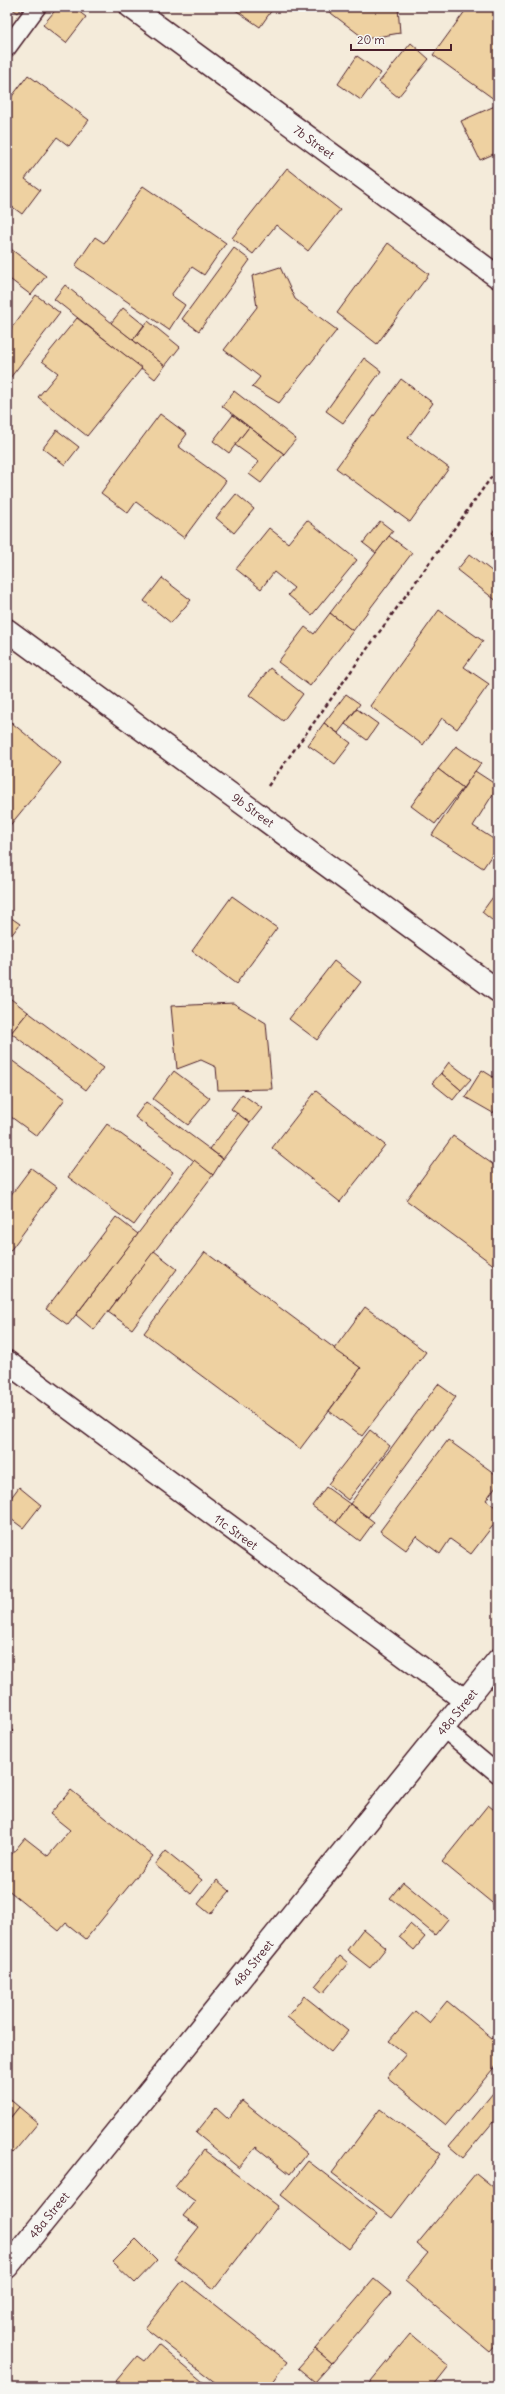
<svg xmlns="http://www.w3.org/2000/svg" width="505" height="2394" viewBox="0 0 505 2394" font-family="Delius,sans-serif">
<rect width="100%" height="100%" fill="#f4ebda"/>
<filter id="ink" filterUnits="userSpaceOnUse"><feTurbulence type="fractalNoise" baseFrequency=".025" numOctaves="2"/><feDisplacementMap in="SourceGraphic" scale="8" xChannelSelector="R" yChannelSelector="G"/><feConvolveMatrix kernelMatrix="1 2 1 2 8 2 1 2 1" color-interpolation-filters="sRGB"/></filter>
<g filter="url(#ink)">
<g fill="#eed1a1" stroke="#4a1f2b">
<path d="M10 7H23L18 13Z"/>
<path d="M58 7H73L86 17 66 43 43 25Z"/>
<path d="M231 7H274L260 27Z"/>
<path d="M323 7H398L400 33 365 39Z"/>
<path d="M468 7H498V102L433 55Z"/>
<path d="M411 43 429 59 398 97 379 82Z"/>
<path d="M357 56 381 73 361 100 338 84Z"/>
<path d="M28 75 89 120 69 146 57 137 25 179 40 190 22 214 7 203V103Z"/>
<path d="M497 105 498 152 480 160 461 121Z"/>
<path d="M287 168 340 210 308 251 276 225 253 254 232 238Z"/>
<path d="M498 184V197L491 191Z"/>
<path d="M143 186 226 243 204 275 192 267 171 295 185 305 169 330 75 266 95 237 104 243Z"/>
<path d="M388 243 429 274 377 344 337 313Z"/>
<path d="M7 246 46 276 31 295 7 277Z"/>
<path d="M234 248 250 260 199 331 182 319Z"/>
<path d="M280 267 295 299 337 330 279 403 252 387 260 377 224 350 257 307 252 276Z"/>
<path d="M65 285 165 366 155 379 54 299Z"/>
<path d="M36 295 60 313 7 382V334Z"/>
<path d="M123 308 144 325 133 340 111 323Z"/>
<path d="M77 318 142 368 87 436 38 397 58 373 42 361Z"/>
<path d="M148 321 180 347 165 366 133 340Z"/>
<path d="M364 358 381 371 343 423 326 411Z"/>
<path d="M401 379 433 403 408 438 449 468 410 522 336 468Z"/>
<path d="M234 391 296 439 284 454 222 406Z"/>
<path d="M160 414 187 434 178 446 226 481 184 538 136 502 128 513 101 493Z"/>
<path d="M233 415 249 427 229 453 213 441Z"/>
<path d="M249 427 284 454 261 483 249 474 259 462 235 445Z"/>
<path d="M57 430 79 447 65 465 43 448Z"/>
<path d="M236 494 254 509 234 533 216 518Z"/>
<path d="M307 520 357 560 312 615 288 595 294 588 274 572 261 589 236 569 269 528 288 543Z"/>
<path d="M380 521 393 531 376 553 363 543Z"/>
<path d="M498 525V538L492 533Z"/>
<path d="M389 536 412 553 353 631 330 613Z"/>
<path d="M470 554 498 576V602L457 570Z"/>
<path d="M162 578 191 600 171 623 144 601Z"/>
<path d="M439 610 483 641 464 667 489 684 457 729 442 718 423 745 370 706Z"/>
<path d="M330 613 353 631 310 686 278 662 305 627 314 634Z"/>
<path d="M270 668 303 694 283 721 249 695Z"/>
<path d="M346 694 360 704 338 733 324 723Z"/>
<path d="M357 709 378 724 367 740 345 724Z"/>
<path d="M7 719 61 763 7 829Z"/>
<path d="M324 723 351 743 335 764 308 745Z"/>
<path d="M456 746 481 763 463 788 438 769Z"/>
<path d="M438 769 463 788 435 824 411 806Z"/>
<path d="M475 771 498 786 473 826 498 842V846L483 868 432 835Z"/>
<path d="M498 890V925L482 912Z"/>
<path d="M232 896 277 928 236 984 192 951Z"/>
<path d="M7 915 20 924 7 941Z"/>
<path d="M334 961 361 982 317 1040 289 1019Z"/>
<path d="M7 996 28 1012 11 1033 7 1030Z"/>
<path d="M233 1003 266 1023 272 1089 218 1090 216 1067 201 1060 177 1069 171 1006Z"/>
<path d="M28 1012 103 1068 86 1090 11 1033Z"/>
<path d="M7 1057 65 1099 37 1136 7 1114Z"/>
<path d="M449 1062 471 1079 461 1090 441 1073Z"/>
<path d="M482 1070 498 1080V1105L493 1113 465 1097Z"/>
<path d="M174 1071 210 1098 188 1125 153 1099Z"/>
<path d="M441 1073 461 1090 453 1100 432 1083Z"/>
<path d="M316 1091 385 1145 340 1202 272 1148Z"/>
<path d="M242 1094 262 1108 250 1123 231 1109Z"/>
<path d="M146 1102 223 1159 213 1175 135 1117Z"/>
<path d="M237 1113 250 1123 223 1159 210 1149Z"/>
<path d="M107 1124 173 1172 134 1225 68 1177Z"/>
<path d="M453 1136 498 1168V1262L495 1266 406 1200Z"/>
<path d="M194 1160 213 1175 94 1330 76 1315Z"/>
<path d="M31 1168 57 1187 7 1255V1200Z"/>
<path d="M116 1217 138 1234 68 1325 46 1309Z"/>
<path d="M154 1251 177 1269 132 1329 108 1312Z"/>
<path d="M205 1252 361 1368 300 1449 144 1333Z"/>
<path d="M365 1307 426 1352 362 1436 329 1411 361 1368 334 1349Z"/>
<path d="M438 1384 456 1397 368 1517 350 1504Z"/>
<path d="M370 1430 390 1446 348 1500 328 1484Z"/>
<path d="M448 1440 498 1476V1483L486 1500 498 1509V1519L471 1554 450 1539 440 1554 416 1536 406 1550 380 1531Z"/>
<path d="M19 1487 41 1505 23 1528 7 1516V1503Z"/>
<path d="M326 1487 350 1504 336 1523 312 1506Z"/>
<path d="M350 1504 374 1522 360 1541 336 1523Z"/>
<path d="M7 1726 13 1731 7 1738Z"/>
<path d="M71 1790 153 1856 86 1939 66 1923 59 1931 7 1889V1860L25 1838 48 1856 70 1830 50 1814Z"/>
<path d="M488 1805 498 1813 497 1907 442 1862Z"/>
<path d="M166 1851 202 1880 191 1894 155 1865Z"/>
<path d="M217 1880 230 1891 210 1914 198 1904Z"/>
<path d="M403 1882 448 1919 435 1935 390 1898Z"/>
<path d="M410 1924 425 1937 414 1950 399 1937Z"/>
<path d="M363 1929 386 1948 370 1968 347 1950Z"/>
<path d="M340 1956 348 1963 323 1993 315 1986Z"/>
<path d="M304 1996 348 2031 331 2052 287 2017Z"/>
<path d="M447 2001 498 2043V2063L446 2125 387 2077 406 2054 389 2041 415 2011 429 2023Z"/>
<path d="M498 2087V2116L463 2158 449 2146Z"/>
<path d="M7 2097 19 2107 7 2122Z"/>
<path d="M242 2101 307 2153 290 2174 256 2147 239 2168 196 2133 216 2108 228 2119Z"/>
<path d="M19 2107 38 2123 13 2153 7 2148V2122Z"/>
<path d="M380 2109 441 2154 392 2218 332 2173Z"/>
<path d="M204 2150 278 2206 214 2289 174 2259 199 2227 183 2216 195 2201 175 2187Z"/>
<path d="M308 2161 377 2214 349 2249 281 2195Z"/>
<path d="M476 2173 498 2191V2294L494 2298 498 2301V2343L490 2352 405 2281 428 2253 417 2244Z"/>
<path d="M136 2239 157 2260 135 2283 113 2262Z"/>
<path d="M374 2279 391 2293 332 2363 315 2349Z"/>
<path d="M183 2280 287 2362 268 2387H221L145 2328Z"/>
<path d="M410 2334 449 2366 434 2385 437 2387H366Z"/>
<path d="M158 2344 203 2382 199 2387H111L137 2356 144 2361Z"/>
<path d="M315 2349 332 2363 315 2382 298 2368Z"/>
</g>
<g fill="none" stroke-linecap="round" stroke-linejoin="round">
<g stroke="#4a1f2b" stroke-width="20">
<g id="lane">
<path d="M7 48 37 7"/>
<path d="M443 1728 498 1774"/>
</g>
</g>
<g stroke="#4a1f2b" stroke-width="25">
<g id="street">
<path d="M131 7 498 277"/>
<path d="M7 630 498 991"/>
<path d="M7 1362 466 1701"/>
<path d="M7 2267 498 1660"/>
</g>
</g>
<path stroke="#4a1f2b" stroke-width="2.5" stroke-dasharray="4 3" stroke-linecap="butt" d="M268 786 498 468"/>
<use href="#lane" stroke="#f6f6f2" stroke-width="17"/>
<use href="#street" stroke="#f6f6f2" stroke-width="22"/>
</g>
</g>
<g text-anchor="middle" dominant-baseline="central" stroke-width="3.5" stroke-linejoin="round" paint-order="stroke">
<g font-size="12" fill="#4a1f2b" stroke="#f6f6f2">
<text transform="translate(314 142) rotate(36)">7b Street</text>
<text transform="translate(253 810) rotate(36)">9b Street</text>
<text transform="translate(236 1532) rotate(36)">11c Street</text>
<text transform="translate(457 1712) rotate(-51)">48a Street</text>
<text transform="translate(253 1963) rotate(-51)">48a Street</text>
<text transform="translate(49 2215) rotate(-51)">48a Street</text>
</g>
</g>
<rect width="505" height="2394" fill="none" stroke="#f6f6f2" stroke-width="24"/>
<rect x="12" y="12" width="481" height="2370" fill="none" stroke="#4a1f2b" stroke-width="1.5" filter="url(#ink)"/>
<path d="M351 44v6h100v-6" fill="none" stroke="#4a1f2b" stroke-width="2"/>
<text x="357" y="44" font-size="12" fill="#4a1f2b" stroke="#f6f6f2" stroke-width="3" paint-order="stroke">20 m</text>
</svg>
